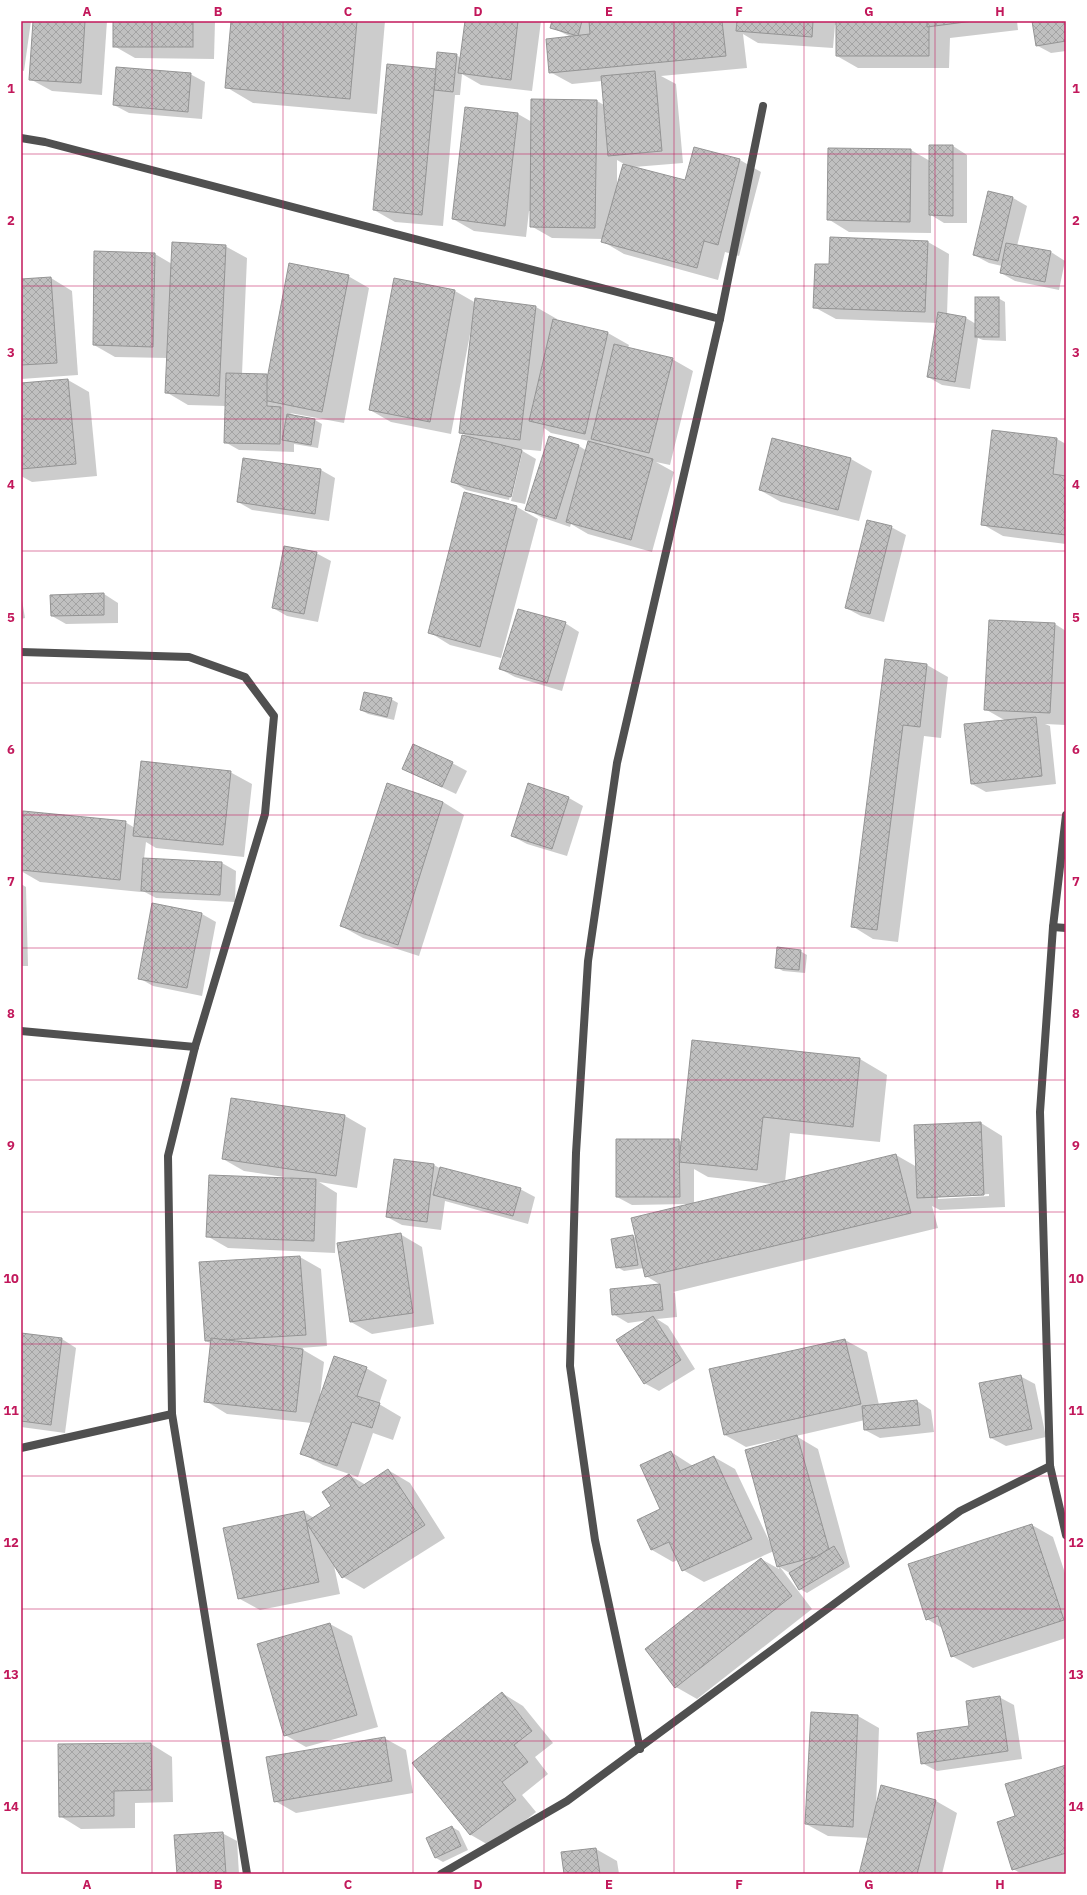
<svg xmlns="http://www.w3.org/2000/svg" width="1087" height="1895" viewBox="0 0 1087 1895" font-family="'IBM Plex Sans',sans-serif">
<defs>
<pattern id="building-cross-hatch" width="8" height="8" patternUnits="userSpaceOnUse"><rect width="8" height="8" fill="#c0c0c0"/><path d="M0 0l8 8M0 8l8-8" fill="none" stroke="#a3a3a3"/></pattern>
</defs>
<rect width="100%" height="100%" fill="#fff"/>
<g fill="#0003" fill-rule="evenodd">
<path d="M21 21H31L24 71 21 70Z"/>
<path d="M34 21H107L102 95 52 91 30 79Z"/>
<path d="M114 21H215L214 59 135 58 114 46Z"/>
<path d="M232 21H385L377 114 253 103 226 87Z"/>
<path d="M466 21H541L532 91 481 85 462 74 460 95H455L443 226 395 222 374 210 435 70 456 55 461 58Z"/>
<path d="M553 21H891V23H928V21H1017L1018 30 950 38 949 68H858L837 56V25H835L833 48 758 43 743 34 747 68 661 76 676 84 683 163 634 167 686 182 695 148 740 160 761 172 739 256 725 252 718 280 624 254 602 241 603 239 552 238 531 226V211H529L526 237 474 231 453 219 466 108 518 114 532 122 597 101 604 105 602 81 572 84 550 72 571 37 551 27ZM617 160 624 164 618 185H617Z"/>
<path d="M1033 21H1066V51L1051 53 1036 45Z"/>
<path d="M190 74 205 82 202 119 129 113 114 105Z"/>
<path d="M953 146 967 155V223H944L931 215V233L849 232 828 219 911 150 930 161Z"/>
<path d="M989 192 1013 198 1027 206 1017 246 1051 252 1065 261 1059 290 1015 281 1001 273 1002 266 989 263 974 255Z"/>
<path d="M831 238 928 242 949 254 947 315 966 318 976 324 998 298 1005 302 1006 341 983 340 978 338 970 389 942 385 928 377 937 323 836 319 814 307 830 265Z"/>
<path d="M225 246 247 258 242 374 269 376 348 276 369 288 344 423 290 413 296 416 315 420 322 424 318 448 294 444V452L239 450 225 442 226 406 188 405 166 392 168 358 115 357 94 345 155 254 172 264Z"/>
<path d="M51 278 72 291 78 375 21 379V280Z"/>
<path d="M455 291 476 303V299L536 307 557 319V322L608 333 629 345 628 348 672 359 693 371 670 465 656 462 674 472 652 552 588 534 571 524 570 527 541 517 526 509 549 437 579 446 587 451 589 441 551 433 544 428 541 451 519 449 536 459 525 504 511 501 522 453H520L509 500 466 490 452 481 469 437 460 432 472 330 471 329 451 434 391 422 370 410Z"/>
<path d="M68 380 89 392 97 476 32 482 21 476V384Z"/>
<path d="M993 431 1057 439 1066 444V544L1003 536 982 524Z"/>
<path d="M851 459 872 471 859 521 781 502 760 490Z"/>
<path d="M321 470 335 478 329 521 252 510 238 502Z"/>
<path d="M517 507 538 519 501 658 450 645 429 632Z"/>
<path d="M891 527 906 535 884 622 861 616 846 608Z"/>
<path d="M316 553 331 561 318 622 287 616 273 608Z"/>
<path d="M21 594 25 618 21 619Z"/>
<path d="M104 594 118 603V623L66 624 52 616Z"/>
<path d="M565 623 579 632 562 691 515 677 500 669Z"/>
<path d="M1055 624 1066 631V725L1045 724 1050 726 1056 784 986 792 972 784 1006 721 985 709Z"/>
<path d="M886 660 927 665 948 677 941 738 924 736 898 942 873 939 852 926Z"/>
<path d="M391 699 398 703 394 720 368 714 361 710Z"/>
<path d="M452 763 467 771 456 794 403 769Z"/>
<path d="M230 772 252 784 244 857 156 848 146 842 144 859 222 863 236 871 235 902 156 898 141 890V892L40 882 21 871 24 812 125 822 135 828Z"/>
<path d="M387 784 443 802 464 815 419 956 363 938 341 926Z"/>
<path d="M529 785 569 798 583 806 567 856 527 844 512 836Z"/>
<path d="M21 884 26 887 28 966H21Z"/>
<path d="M202 914 216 922 202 996 153 986 139 978Z"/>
<path d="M800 951 807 955 805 973 783 971 776 967Z"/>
<path d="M860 1059 887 1075 880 1142 790 1133 785 1182 896 1155 917 1167 981 1123 1002 1136 1005 1207 940 1210 932 1206 938 1228 673 1292 675 1293 677 1317 657 1319 668 1326 695 1369 659 1391 644 1383 649 1320 628 1323 613 1314 611 1290 661 1285 646 1276 644 1268 624 1271 617 1267 613 1240 633 1236 637 1239 688 1204 632 1205 617 1197V1140H679L682 1142ZM694 1169 708 1177 773 1184 694 1204ZM989 1194V1196L938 1199V1197Z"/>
<path d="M345 1116 366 1128 357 1188 319 1182 337 1193 335 1253 228 1248 207 1236 291 1179V1178L244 1171 223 1159Z"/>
<path d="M395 1160 434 1165 441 1169 520 1189 535 1197 528 1224 445 1201 441 1230 402 1225 387 1217Z"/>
<path d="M400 1234 422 1247 434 1324 372 1334 351 1322Z"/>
<path d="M300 1257 321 1269 327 1346 300 1348 324 1362 320 1396 366 1368 387 1380 379 1404 401 1417 393 1440 373 1433 358 1477 323 1465 301 1453 312 1423 227 1414 206 1401 212 1344 206 1341 200 1263Z"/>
<path d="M21 1334 62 1339 76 1348 65 1433 21 1427Z"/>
<path d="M845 1340 867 1352 879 1405 917 1401 931 1410 934 1432 880 1438 865 1430V1420L796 1436 818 1449 850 1567 807 1593 800 1589 791 1574 780 1567 812 1609 697 1699 676 1687 761 1559 779 1569 774 1551 704 1582 683 1570 678 1560 673 1562 652 1550 638 1520 661 1510 671 1452 693 1466 714 1457 735 1469 774 1551 780 1439 746 1447 725 1435 710 1370Z"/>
<path d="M1020 1376 1035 1384 1046 1437 1006 1446 991 1438 980 1384Z"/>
<path d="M388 1470 410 1483 445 1538 364 1589 343 1577 333 1561 340 1594 260 1610 238 1598 304 1512 314 1518 333 1506 349 1475 366 1485Z"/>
<path d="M1032 1525 1053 1537 1066 1576V1638L973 1668 952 1656 942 1628 927 1619Z"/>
<path d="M330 1624 352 1636 378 1727 306 1747 285 1735 258 1644Z"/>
<path d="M502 1693 523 1706 553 1743 535 1757 548 1774 522 1795 536 1812 492 1847 471 1835 414 1763Z"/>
<path d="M999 1697 1014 1705 1022 1759 937 1771 922 1763 970 1726Z"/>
<path d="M811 1713 858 1716 879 1728 876 1808 882 1787 936 1801 957 1813 942 1874H860L869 1838 828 1836 806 1824Z"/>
<path d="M384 1738 406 1750 413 1793 296 1813 275 1801Z"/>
<path d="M151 1744 172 1757 173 1802 135 1803V1828L81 1829 60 1816Z"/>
<path d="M1066 1766V1871L1058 1874H1022L1013 1869 1017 1817Z"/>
<path d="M452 1827 459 1831 468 1850 443 1862 436 1858 427 1839Z"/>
<path d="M222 1833 237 1841 239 1874H178Z"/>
<path d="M596 1849 617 1861 619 1874H565L562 1853Z"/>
</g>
<g fill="url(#building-cross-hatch)" stroke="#949494">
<path d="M33 21H85L81 83 29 80Z"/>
<rect x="113" y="21" width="80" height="26"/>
<path d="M231 21H357L350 99 225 88Z"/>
<path d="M465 21H518L511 80 458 73Z"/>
<path d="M552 21H582L578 36 550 28Z"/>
<path d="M589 21H722L726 56 549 73 546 39 590 34Z"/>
<path d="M737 21H813L812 37 736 31Z"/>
<path d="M836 21 929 22V56H836Z"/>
<path d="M927 21H973L927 27Z"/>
<path d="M1032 21H1066V41L1036 46Z"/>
<path d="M437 52 457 54 453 92 434 90Z"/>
<path d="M387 64 436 69 422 215 373 210Z"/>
<path d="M116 67 191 73 188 112 113 105Z"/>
<path d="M655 71 662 151 608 156 601 76Z"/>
<path d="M531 99 597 100 595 228 530 227Z"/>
<path d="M465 107 518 113 505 226 452 219Z"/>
<path d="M929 145H953V216L929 215Z"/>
<path d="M694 147 740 159 718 245 704 241 697 268 601 242 623 164 685 180Z"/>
<path d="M828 148 911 149 910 222 827 220Z"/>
<path d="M988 191 1013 197 998 261 973 255Z"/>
<path d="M830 237 928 241 925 312 813 308 815 264H829Z"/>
<path d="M172 242 226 245 219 396 165 393Z"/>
<path d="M1006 243 1051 251 1045 282 1000 273Z"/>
<path d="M94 251 155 253 153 347 93 345Z"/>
<path d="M289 263 349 275 322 412 263 400Z"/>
<path d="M51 277 57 363 21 365V279Z"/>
<path d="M394 278 455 290 430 422 369 410Z"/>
<rect x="975" y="297" width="24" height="40"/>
<path d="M475 298 536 306 520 440 459 433Z"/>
<path d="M938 312 966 317 955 382 927 377Z"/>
<path d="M553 319 608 332 585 434 529 421Z"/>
<path d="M614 344 673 358 649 453 591 439Z"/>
<path d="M226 373 267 374V406L281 407 280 444 224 443Z"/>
<path d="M68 379 76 464 21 469V383Z"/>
<path d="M287 414 315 419 311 445 282 440Z"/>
<path d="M992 430 1057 438 1053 474 1066 476V535L981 525Z"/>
<path d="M462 435 522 450 511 497 451 482Z"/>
<path d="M549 436 579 445 556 519 525 510Z"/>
<path d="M772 438 851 458 838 510 759 490Z"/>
<path d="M588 441 653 459 631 540 566 522Z"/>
<path d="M243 458 321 469 315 514 237 502Z"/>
<path d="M464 492 517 506 480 647 428 633Z"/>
<path d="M867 520 892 526 870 614 845 608Z"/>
<path d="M284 546 317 552 304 614 272 608Z"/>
<path d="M104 593V615L51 616 50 595Z"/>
<path d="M518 609 566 622 547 683 499 669Z"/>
<path d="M989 620 1055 623 1050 713 984 710Z"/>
<path d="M885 659 927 664 920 727 903 725 877 930 851 927Z"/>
<path d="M364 692 392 698 387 717 360 710Z"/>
<path d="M1036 717 1042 776 971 784 964 724Z"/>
<path d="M413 744 453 762 442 787 402 769Z"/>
<path d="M141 761 231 771 223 845 133 836Z"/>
<path d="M387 783 443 802 398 945 340 926Z"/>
<path d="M528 783 569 797 552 849 511 836Z"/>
<path d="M23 811 126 821 120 880 21 870Z"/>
<path d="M143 858 222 862 220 895 141 891Z"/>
<path d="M152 903 202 913 187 988 138 979Z"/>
<path d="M777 947 801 950 799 970 775 968Z"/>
<path d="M692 1040 860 1058 853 1127 763 1117 757 1170 679 1162Z"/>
<path d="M231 1098 345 1115 336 1176 222 1159Z"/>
<path d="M981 1122 984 1195 917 1198 914 1125Z"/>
<path d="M616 1139H679L680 1197H616Z"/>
<path d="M896 1154 911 1213 645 1277 631 1218Z"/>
<path d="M394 1159 434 1164 427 1222 386 1217Z"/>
<path d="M440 1167 521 1188 513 1216 433 1195Z"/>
<path d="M209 1175 316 1179 314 1241 206 1237Z"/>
<path d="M401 1233 413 1313 350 1322 337 1243Z"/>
<path d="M633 1235 638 1265 616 1268 611 1239Z"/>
<path d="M300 1256 306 1335 205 1341 199 1262Z"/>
<path d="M660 1284 663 1310 612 1315 610 1289Z"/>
<path d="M653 1316 681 1360 644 1384 616 1340Z"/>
<path d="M21 1333 62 1338 51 1425 21 1421Z"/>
<path d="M211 1338 303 1349 296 1412 204 1402Z"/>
<path d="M845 1339 861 1404 724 1435 709 1369Z"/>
<path d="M334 1356 367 1367 357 1396 380 1403 372 1428 352 1422 337 1466 300 1454Z"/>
<path d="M1021 1375 1032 1429 990 1438 979 1383Z"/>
<path d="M917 1400 920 1425 864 1430 862 1406Z"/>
<path d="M797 1435 830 1553 777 1567 745 1450Z"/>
<path d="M671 1451 680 1471 714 1456 752 1539 682 1571 669 1542 651 1550 637 1520 660 1509 640 1465Z"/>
<path d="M388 1469 425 1525 342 1578 306 1522 331 1506 322 1492 349 1474 359 1488Z"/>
<path d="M304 1511 319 1582 238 1599 223 1528Z"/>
<path d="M1032 1524 1064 1620 951 1657 938 1616 926 1620 908 1564Z"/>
<path d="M834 1546 844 1563 799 1590 789 1573Z"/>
<path d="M761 1558 792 1596 675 1688 645 1649Z"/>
<path d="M330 1623 357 1715 284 1736 257 1644Z"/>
<path d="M502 1692 532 1731 514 1745 528 1762 502 1782 516 1800 470 1835 412 1763Z"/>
<path d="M1000 1696 1008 1751 921 1764 917 1733 969 1726 966 1701Z"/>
<path d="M811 1712 858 1715 853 1827 805 1824Z"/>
<path d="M385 1737 392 1781 274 1802 266 1757Z"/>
<path d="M151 1743 152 1790 114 1791V1816L59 1817 58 1744Z"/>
<path d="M1066 1765V1853L1012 1870 997 1822 1015 1816 1005 1784Z"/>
<path d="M881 1785 936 1800 917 1874H859Z"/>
<path d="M452 1826 461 1846 435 1858 426 1838Z"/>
<path d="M223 1832 226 1874H177L174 1835Z"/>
<path d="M596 1848 600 1874H564L561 1852Z"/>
</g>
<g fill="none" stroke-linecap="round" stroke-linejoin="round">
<path stroke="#505050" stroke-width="8" d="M21 1448 172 1414"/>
<g stroke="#505050" stroke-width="8">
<path d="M21 138 45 142 720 319"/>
<path d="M21 652 189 657 245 677 274 716 265 814 195 1047 168 1156 172 1414 247 1874"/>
<path d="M1066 815 1053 927 1040 1112 1050 1466 1066 1535"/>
<path d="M1053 927 1066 928"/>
<path d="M21 1031 195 1047"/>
<path d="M640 1749 595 1540 570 1366 576 1153 588 961 617 763 720 319 763 106"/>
<path d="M441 1874 567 1801 960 1511 1050 1466"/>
</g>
</g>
<path fill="none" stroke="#c2185b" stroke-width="1" stroke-opacity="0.55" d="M152 21V1874M283 21V1874M413 21V1874M544 21V1874M674 21V1874M804 21V1874M935 21V1874M21 154H1066M21 286H1066M21 419H1066M21 551H1066M21 683H1066M21 815H1066M21 948H1066M21 1080H1066M21 1212H1066M21 1344H1066M21 1476H1066M21 1609H1066M21 1741H1066"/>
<rect width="1087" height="1895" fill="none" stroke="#ffffff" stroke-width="44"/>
<rect x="22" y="22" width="1043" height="1851" fill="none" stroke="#c2185b" stroke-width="1.5"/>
<g font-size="13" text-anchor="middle" font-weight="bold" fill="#c2185b">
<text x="87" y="16">A</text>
<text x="218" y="16">B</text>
<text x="348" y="16">C</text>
<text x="478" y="16">D</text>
<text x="609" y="16">E</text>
<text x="739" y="16">F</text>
<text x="869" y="16">G</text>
<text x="1000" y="16">H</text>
<text x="11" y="93">1</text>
<text x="1076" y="93">1</text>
<text x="11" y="225">2</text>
<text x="1076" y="225">2</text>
<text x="11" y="357">3</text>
<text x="1076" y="357">3</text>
<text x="11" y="489">4</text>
<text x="1076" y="489">4</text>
<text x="11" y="622">5</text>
<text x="1076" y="622">5</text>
<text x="11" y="754">6</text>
<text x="1076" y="754">6</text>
<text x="11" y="886">7</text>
<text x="1076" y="886">7</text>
<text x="11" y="1018">8</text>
<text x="1076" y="1018">8</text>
<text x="11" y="1150">9</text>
<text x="1076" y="1150">9</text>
<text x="11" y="1283">10</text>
<text x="1076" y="1283">10</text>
<text x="11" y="1415">11</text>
<text x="1076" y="1415">11</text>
<text x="11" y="1547">12</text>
<text x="1076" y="1547">12</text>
<text x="11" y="1679">13</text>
<text x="1076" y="1679">13</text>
<text x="11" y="1811">14</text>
<text x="1076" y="1811">14</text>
<text x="87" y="1889">A</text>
<text x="218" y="1889">B</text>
<text x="348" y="1889">C</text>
<text x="478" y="1889">D</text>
<text x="609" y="1889">E</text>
<text x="739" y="1889">F</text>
<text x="869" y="1889">G</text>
<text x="1000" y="1889">H</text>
</g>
</svg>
